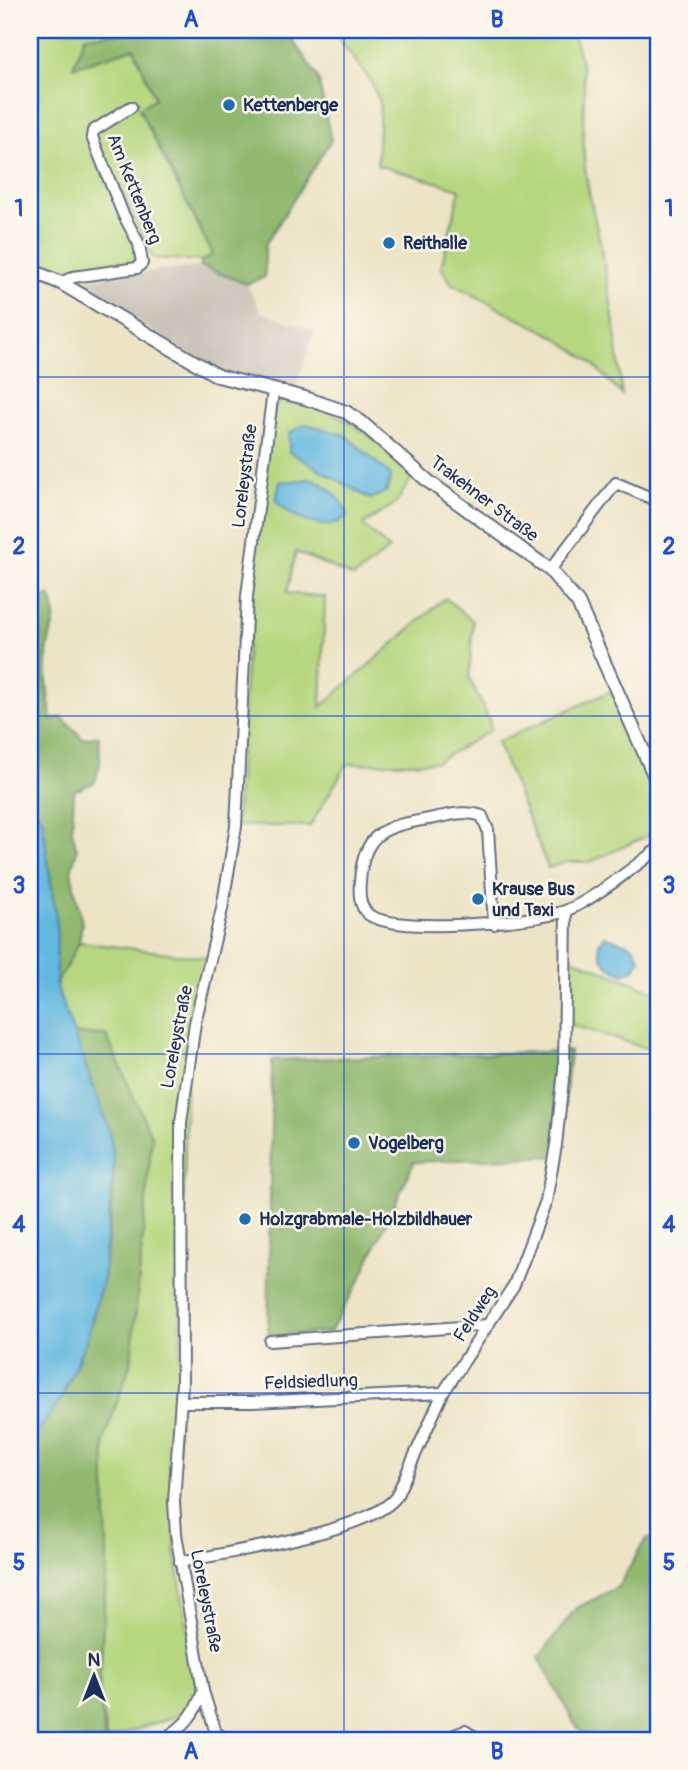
<svg xmlns="http://www.w3.org/2000/svg" width="688" height="1770" viewBox="0 0 688 1770" font-family="Pangolin,sans-serif">
<rect width="100%" height="100%" fill="#fbf7ec"/>
<filter id="ink" filterUnits="userSpaceOnUse"><feTurbulence type="fractalNoise" baseFrequency=".0143" numOctaves="2"/><feDisplacementMap in="SourceGraphic" scale="14" xChannelSelector="R" yChannelSelector="G"/><feConvolveMatrix kernelMatrix="1 2 1 2 8 2 1 2 1" color-interpolation-filters="sRGB"/></filter>
<filter id="wash" filterUnits="userSpaceOnUse"><feTurbulence type="fractalNoise" baseFrequency=".00686" numOctaves="4" result="noise"/><feDisplacementMap in="SourceGraphic" scale="28" xChannelSelector="R" yChannelSelector="G"/><feGaussianBlur stdDeviation="1.57" result="paint"/><feColorMatrix in="noise" values="0 0 0 0 0 0 0 0 0 0 0 0 0 0 0 0 0 1.4 0 .05"/><feComposite in="paint" operator="in"/></filter>
<g filter="url(#wash)">
<rect width="100%" height="100%" fill="#ece4c4"/>
<path fill="#cac3b8" d="M201 266 247 284 261 312 315 331 295 389 222 375 78 284 83 279Z"/>
<g fill="#b6d77f" stroke="#68836e" stroke-width="2" fill-rule="evenodd">
<path d="M30 30H163L85 36 73 67 134 48 155 98 139 109 213 255 201 261 153 258 95 137 86 135 138 250 139 259 133 266 69 275 30 260Z"/>
<path d="M332 30H571C593 80 579 115 585 167 588 195 596 223 602 251 611 299 618 347 622 395L590 361 552 335 452 284 441 267 460 189 377 165 380 103 370 80Z"/>
<path d="M294 400C348 413 375 438 413 476L396 503 363 525 389 549 354 577 296 552 287 593 325 597 321 707 445 598 473 621 469 678 489 719 491 730 436 762 347 764 310 826H236L253 553 273 414 279 401ZM345 435 391 475 370 499 290 452Z"/>
<path d="M611 691 658 795V831L590 862H567L548 868 497 742Z"/>
<path d="M79 942 210 958 187 1068 175 1551 200 1707 107 1740 99 1688 107 1562 104 1440 131 1362 144 1221 106 1035 74 1034 56 985Z"/>
<path d="M569 957 658 993V1052L569 1024Z"/>
</g>
<g fill="#90b86e" stroke="#567466" stroke-width="2">
<path d="M163 30H286L318 78 331 140 265 245V277L247 284 201 266V261L213 254 139 108 155 98 134 48 73 67 85 36Z"/>
<path d="M50 595C61 618 49 630 47 654 45 676 48 698 52 720L62 717 83 739 99 736 100 763 95 782 74 791 72 831 77 850 71 871 82 924 79 942 56 985 57 925 42 818 30 806V606Z"/>
<path d="M74 1034 106 1035 152 1137 131 1362 104 1440 107 1562 99 1688 105 1740H30V1443L62 1397 87 1338 103 1278 111 1212 114 1164 109 1130Z"/>
<path d="M570 1051 560 1156 414 1162 360 1280 330 1332 268 1336 272 1060Z"/>
<path d="M658 1538V1740H589L574 1723 539 1657 576 1608 618 1587 646 1539Z"/>
</g>
<g fill="#63b8df" stroke="#3f749e" stroke-width="2">
<path d="M306 424 345 435 391 475 387 491 371 499 289 452V433Z"/>
<path d="M313 479C331 488 341 497 348 515 327 536 293 519 276 501L280 482Z"/>
<path d="M30 806 42 818 57 925 56 985 109 1130 114 1164 103 1278 87 1338 62 1397 30 1443Z"/>
<path d="M605 936 633 946 640 959 635 969 624 974C606 966 600 962 599 943Z"/>
</g>
<g fill="none" stroke-linecap="round" stroke-linejoin="round">
<path stroke="#63b8df" stroke-width="2.5" d="M30 632 41 615"/>
</g>
</g>
<g filter="url(#ink)">
<g fill="none" stroke-linecap="round" stroke-linejoin="round">
<g stroke="#646e82" stroke-width="14">
<g id="minor">
<path d="M61 283 73 277 137 268 142 263 139 244 123 214 92 137 93 131 131 107"/>
<path d="M550 570 616 483 658 501"/>
<path d="M494 924 488 830 482 816C466 810 450 815 434 818 389 826 363 828 360 882 359 892 359 904 366 912 385 936 535 922 565 911 590 902 635 866 658 849"/>
<path d="M270 1341 488 1325"/>
<path d="M181 1402H252L443 1393"/>
<path d="M180 1562C227 1552 370 1532 396 1497L443 1393 514 1285 546 1201 556 1145 564 1070 566 911"/>
<path d="M162 1740C183 1728 195 1715 203 1691"/>
<path d="M227 1740 216 1733 203 1691 176 1534 174 1502 182 1383 181 1122 195 1023 222 909 236 826 247 596 273 391"/>
<path d="M441 1740 465 1731 480 1740"/>
</g>
</g>
<g stroke="#646e82" stroke-width="16">
<path id="tertiary" d="M30 270 61 283 218 376 305 398 346 412 361 422 428 481 550 570 578 603 658 784"/>
</g>
<use href="#minor" stroke="#fff" stroke-width="10"/>
<use href="#tertiary" stroke="#fff" stroke-width="12"/>
</g>
</g>
<path fill="none" stroke="#1d4ed8" stroke-width="2" stroke-opacity="0.55" d="M344 30V1740M30 377H658M30 716H658M30 1054H658M30 1393H658"/>
<g fill="#1f6fb2" stroke="#fbf7ec" stroke-width="2.5">
<circle cx="229" cy="105" r="7"/>
<circle cx="389" cy="243" r="7"/>
<circle cx="478" cy="899" r="7"/>
<circle cx="354" cy="1143" r="7"/>
<circle cx="245" cy="1219" r="7"/>
</g>
<g text-anchor="middle" dominant-baseline="central" stroke-width="5" stroke-linejoin="round" paint-order="stroke">
<g font-size="18" font-weight="bold" fill="#1b2f5e" stroke="#fbf7ec" text-anchor="start">
<text x="243" y="105">Kettenberge</text>
<text x="403" y="243">Reithalle</text>
<text x="492" y="889">Krause Bus<tspan x="492" dy="21">und Taxi</tspan></text>
<text x="368" y="1143">Vogelberg</text>
<text x="259" y="1219">Holzgrabmale-Holzbildhauer</text>
</g>
<g font-size="18" fill="#1b2f5e" stroke="#fbf7ec">
<text transform="translate(134 189) rotate(68)">Am Kettenberg</text>
<text transform="translate(245 476) rotate(-83)">Loreleystraße</text>
<text transform="translate(484 499) rotate(37)">Trakehner Straße</text>
<text transform="translate(177 1037) rotate(-79)">Loreleystraße</text>
<text transform="translate(475 1314) rotate(-57)">Feldweg</text>
<text transform="translate(311 1382) rotate(-2)">Feldsiedlung</text>
<text transform="translate(206 1601) rotate(79)">Loreleystraße</text>
</g>
</g>
<rect width="688" height="1770" fill="none" stroke="#fbf7ec" stroke-width="77"/>
<g transform="translate(94 1676)" stroke="#fbf7ec" stroke-width="5" paint-order="stroke">
<path d="M0-5L12 26L0 18L-12 26Z" fill="#1b2f5e"/>
<text y="-10" font-size="19" font-weight="bold" text-anchor="middle" fill="#1b2f5e">N</text>
</g>
<rect x="38" y="38" width="612" height="1694" fill="none" stroke="#1d4ed8" stroke-width="2.5"/>
<g font-size="23" text-anchor="middle" font-weight="bold" fill="#1d4ed8">
<text x="191" y="27">A</text>
<text x="497" y="27">B</text>
<text x="19" y="216">1</text>
<text x="669" y="216">1</text>
<text x="19" y="554">2</text>
<text x="669" y="554">2</text>
<text x="19" y="893">3</text>
<text x="669" y="893">3</text>
<text x="19" y="1232">4</text>
<text x="669" y="1232">4</text>
<text x="19" y="1570">5</text>
<text x="669" y="1570">5</text>
<text x="191" y="1759">A</text>
<text x="497" y="1759">B</text>
</g>
</svg>
